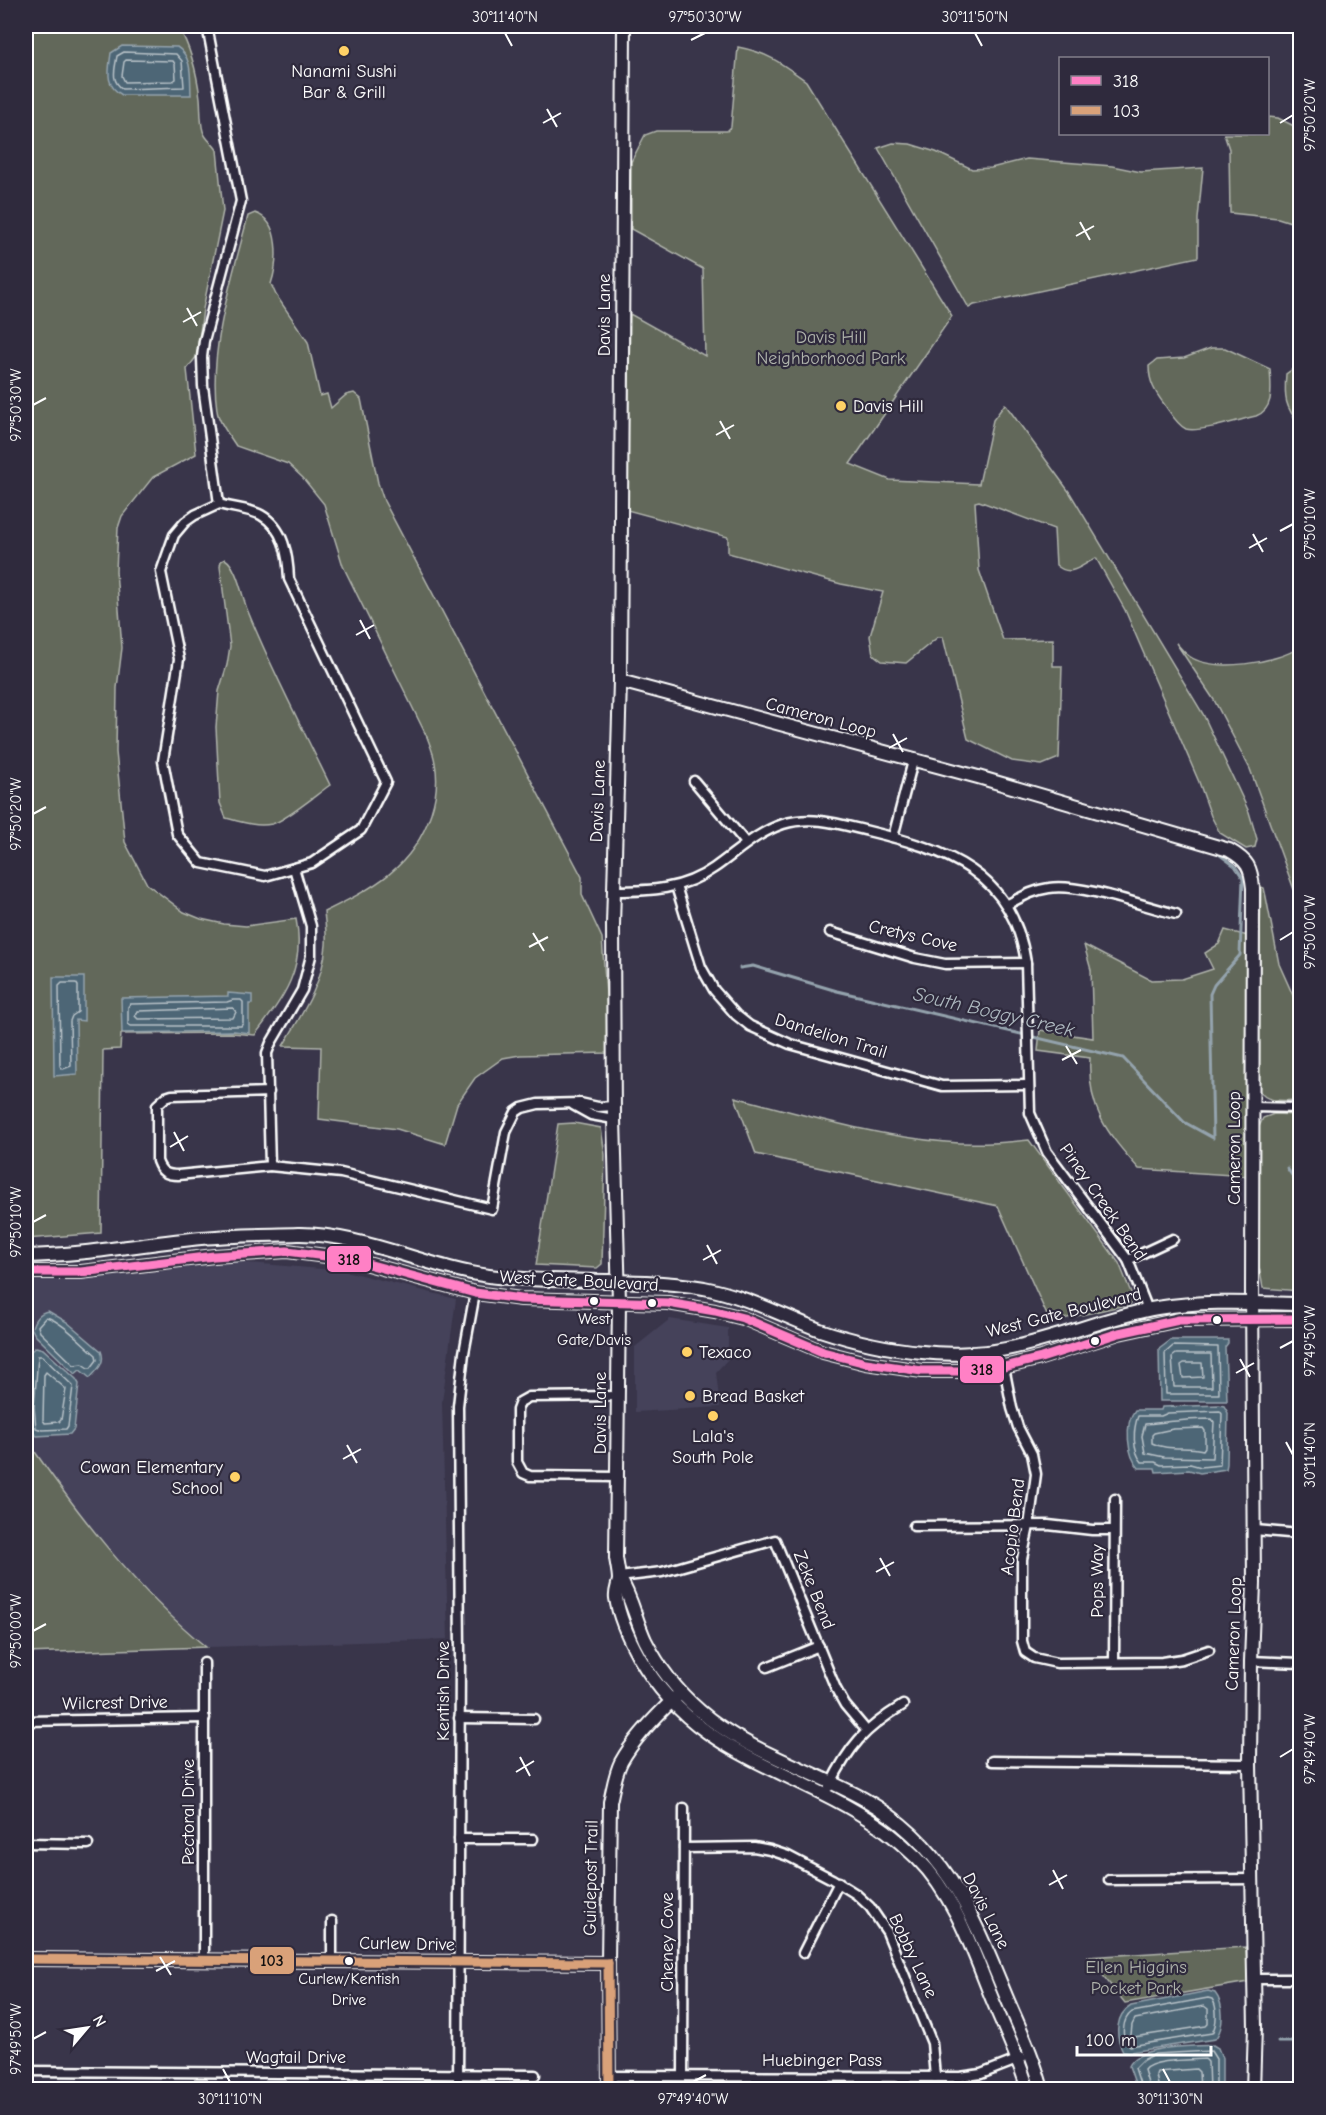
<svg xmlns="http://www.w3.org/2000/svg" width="1326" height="2115" viewBox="0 0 1326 2115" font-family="'Comic Neue',sans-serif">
<rect width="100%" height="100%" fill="#39354a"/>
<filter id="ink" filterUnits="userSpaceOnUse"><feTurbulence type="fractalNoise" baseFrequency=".0167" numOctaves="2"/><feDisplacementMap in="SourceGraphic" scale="12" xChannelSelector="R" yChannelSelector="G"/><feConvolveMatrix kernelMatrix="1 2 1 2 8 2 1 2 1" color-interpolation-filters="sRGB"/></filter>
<g filter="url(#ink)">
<g fill="#45425a">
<path d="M237 1262 345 1271 456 1299 442 1402 448 1639 26 1653V1279L84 1280Z"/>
<path d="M670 1319 728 1328V1359L716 1372 720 1407 635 1412V1347Z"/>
</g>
<g fill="#62685a" stroke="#b0b4ac" stroke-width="1.5">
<path d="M26 26H178C191 48 197 73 200 98 201 109 200 121 203 131 205 139 213 143 217 150L223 211 203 309 197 356 187 369 196 454 153 477 122 516 118 528 116 571 122 648 117 688 116 752 125 842 147 884 184 912 201 919 224 924 246 926 296 919C306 969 283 998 255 1035L231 1033 121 1034 120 1049 103 1050 101 1233 26 1239Z"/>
<path d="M738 47C769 53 781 63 806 81L952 316 850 464 890 480 979 484 993 420 1005 404 1070 493 1203 714 1249 812 1257 839 1255 847 1246 849 1220 833 1211 816 1199 782 1125 610 1096 558C1080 566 1071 578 1056 565L1054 529 979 501 975 502 979 570 1003 640 1053 639V666H1062L1059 758 1042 765 1012 761 968 739 943 637H938L906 663 882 661 873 654 870 636 883 592 841 584 728 553V537L627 510 630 314 705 356 703 269 631 229V162L645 135 656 131H727L731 127Z"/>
<path d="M1268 117 1278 118 1300 129V225L1278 218 1230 213 1229 149 1224 134H1268Z"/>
<path d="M893 143 910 144 936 152 972 169 991 168 1027 159 1112 166 1141 172 1203 168 1198 219V257L974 305 969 308 878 148Z"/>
<path d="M255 213C281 221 278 263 271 284L276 295 308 342 320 396 327 394 331 408 346 395 354 393 361 399 378 483 384 501 582 877V895L602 938 608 1022V1053L520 1055 503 1058 475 1078 457 1104 445 1144 397 1129 319 1119 321 1047 283 1046C302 1014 323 983 326 945 327 934 325 923 324 912 373 888 413 868 431 813 436 798 438 779 435 763 434 754 430 745 427 737L343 566 324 504 303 478 288 464 236 446C230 436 218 422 217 410 208 350 233 275 248 216Z"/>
<path d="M1211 348H1225L1270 369C1271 387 1275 409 1256 416 1242 419 1199 433 1186 429 1177 425 1170 412 1164 404 1155 392 1149 382 1149 366L1157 360 1184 358Z"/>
<path d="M1300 364V425C1285 407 1284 398 1286 374Z"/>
<path d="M225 559C237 566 242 596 247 609 271 669 302 727 330 785 317 794 285 821 272 824 256 827 241 822 226 818L220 803 216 727 219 691 227 665 230 646 220 566 221 561Z"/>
<path d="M1176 643C1180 647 1184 653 1189 656 1213 673 1277 663 1300 647V906L1250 769 1214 700Z"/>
<path d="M1261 887 1264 888 1266 897 1279 964 1300 1011V1100C1286 1100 1266 1104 1259 1090L1258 1034Z"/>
<path d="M1225 930 1248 936 1247 1176 1139 1169C1107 1133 1087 1109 1090 1058L1038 1051 1040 1030 1093 1038 1091 970 1084 945 1151 980 1182 979 1213 969 1205 953 1219 944Z"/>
<path d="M735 1097C804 1115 875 1136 946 1142 974 1145 1001 1143 1029 1140L1119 1263 1134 1300 1130 1304 1050 1322 998 1206 756 1154Z"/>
<path d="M1274 1114 1300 1115V1291L1263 1288 1259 1266V1127L1263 1118Z"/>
<path d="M574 1123 601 1128 605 1155 602 1264 597 1268 536 1265 558 1124Z"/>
<path d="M26 1439C78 1514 135 1589 206 1647L26 1653Z"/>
<path d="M1246 1947 1248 1982 1125 2003 1088 1957Z"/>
</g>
<g fill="#4d6676" stroke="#94a3ad" stroke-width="1.5">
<path d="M122 46 177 47C193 57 190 78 191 95H122C104 85 109 70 111 53Z"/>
<path d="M53 977H84V1021L76 1020 77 1074 54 1076Z"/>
<path d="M228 993 252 995V1004H249V1033L234 1031 122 1033 121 998 228 996Z"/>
<path d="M48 1311 67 1322 101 1351C106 1363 97 1370 90 1378L80 1370 75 1374 35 1335 32 1329C33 1320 40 1312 48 1311Z"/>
<path d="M1171 1340H1228V1343L1225 1347 1227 1401H1160L1159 1349Z"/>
<path d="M36 1347 43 1349 76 1379 79 1384 74 1429 70 1434 37 1436 30 1430 28 1407 31 1357V1351Z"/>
<path d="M1219 1405 1224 1406 1228 1413 1227 1464 1226 1469 1200 1473 1189 1470 1156 1472 1155 1468H1139C1127 1456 1124 1424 1135 1410H1161L1162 1407Z"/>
<path d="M1208 1991 1215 1993C1224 2004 1225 2027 1215 2039L1130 2052 1123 2051C1115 2036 1115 2015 1131 2006Z"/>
<path d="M1213 2045 1218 2048 1222 2058V2089H1137L1129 2066C1140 2044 1191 2047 1213 2045Z"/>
</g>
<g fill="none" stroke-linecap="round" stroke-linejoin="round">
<g stroke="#b8c2c8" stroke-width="1.5">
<path d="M124 52 176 54 182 61 184 87 123 89C110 81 115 69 117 56Z"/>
<path d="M126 60 173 61 175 64 176 79 173 81 125 82 122 76 124 62Z"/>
<path d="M62 983H76L78 986V1012L72 1016 70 1021 71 1066 63 1069 60 1066 59 986Z"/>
<path d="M233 1000H241L243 1002V1023L241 1026H131L128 1024V1007L130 1004 227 1002Z"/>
<path d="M233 1008 236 1012 233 1018 138 1019 135 1016 138 1011Z"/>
<path d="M46 1317C60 1320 84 1345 96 1355L97 1360 91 1368H88L82 1364 74 1365 40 1332 38 1326Z"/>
<path d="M1173 1346 1218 1347 1219 1394H1166L1165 1353Z"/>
<path d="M1176 1354H1211L1212 1387H1174L1172 1357Z"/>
<path d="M38 1356H42L73 1386 68 1426 66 1429 42 1430 36 1428 34 1407Z"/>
<path d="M1184 1363H1202L1203 1377 1183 1378 1181 1365Z"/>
<path d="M46 1372 66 1389 61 1420 59 1422 45 1423 43 1420 44 1375Z"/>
<path d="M1220 1411 1222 1414 1220 1465 1201 1467 1190 1464 1161 1465 1155 1462H1142C1132 1451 1133 1429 1138 1416H1161L1168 1413Z"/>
<path d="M1212 1419 1214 1422 1212 1458 1164 1457 1145 1453 1142 1436 1145 1424C1167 1422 1189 1419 1212 1419Z"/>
<path d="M1203 1428 1205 1431V1447L1203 1450C1186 1446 1167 1451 1152 1443V1435L1154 1433 1173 1429Z"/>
<path d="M1208 1998 1212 1999C1218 2007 1217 2025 1212 2033L1130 2046C1120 2039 1122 2019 1132 2012Z"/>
<path d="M1204 2006 1208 2009V2024L1206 2026 1134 2037 1131 2035 1132 2025 1135 2019Z"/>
<path d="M1142 2090 1135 2068 1143 2060 1155 2054 1211 2051 1216 2059V2090"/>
<path d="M1150 2090 1144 2070C1152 2059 1191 2060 1205 2059L1208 2062 1209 2090"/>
<path d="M1159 2090 1156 2075 1157 2072 1196 2069 1199 2072 1200 2090"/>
</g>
<g stroke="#94a3ad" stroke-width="3">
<path d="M740 968 753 966 837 991 1123 1058 1184 1122 1213 1138 1210 994 1214 985 1240 955 1243 878 1235 866 1220 855"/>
<path d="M1287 1168 1300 1187"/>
<path d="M1278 2042H1300"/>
</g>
<g stroke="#fff" stroke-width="13">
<g id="street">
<path d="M207 26 241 201 204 341 202 357 203 386 219 504C232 508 250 509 261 515 284 528 288 555 289 579L386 782 361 830 312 863 265 876 201 863 177 834 163 761 179 659 161 572 174 535 185 522 195 515 219 504"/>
<path d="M694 781 746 843"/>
<path d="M893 837 913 761"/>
<path d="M676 886 701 967 714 990 736 1015 750 1026 790 1044 942 1086 1028 1085"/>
<path d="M614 891C650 891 683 890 714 868 737 852 756 833 783 824 812 815 839 824 868 831 947 850 1013 872 1026 963L1030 1113 1047 1152 1128 1260 1148 1310"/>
<path d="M1006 905C1020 898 1033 890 1049 888 1080 883 1143 906 1176 914"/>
<path d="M830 932 915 958 945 964 1026 963"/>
<path d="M269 1092 172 1095 166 1097 157 1105V1161C161 1172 166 1175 178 1175L270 1166 267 1053 271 1043 302 990 311 956V926L294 868"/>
<path d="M573 1105 591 1115 614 1119"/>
<path d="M1252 1107 1300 1108"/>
<path d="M270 1166 341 1173 492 1209 506 1132 516 1112 522 1108 538 1104 580 1103 598 1107 614 1106"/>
<path d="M1128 1260 1173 1239"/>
<path d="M1004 1367 1012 1408 1018 1427 1032 1454 1036 1474 1029 1526 1022 1559V1641L1025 1652 1034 1658 1057 1663 1162 1662 1182 1659 1209 1650"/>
<path d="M618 1396 529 1397 520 1402 517 1410V1462L523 1473 530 1476 618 1477"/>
<path d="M914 1526 1048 1525 1092 1530H1114"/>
<path d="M1255 1530 1300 1534"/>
<path d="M619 1577 662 1572 775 1540 836 1689 845 1705 866 1730"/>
<path d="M1251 1661 1300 1663"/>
<path d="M1114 1662 1115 1499"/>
<path d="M767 1667 819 1646"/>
<path d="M459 1718 534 1719"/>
<path d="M26 1721 205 1718"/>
<path d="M992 1761 1250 1764"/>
<path d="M829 1787C849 1746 864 1729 903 1705"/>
<path d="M459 1839H533"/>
<path d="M26 1843 88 1844"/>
<path d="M684 1848 754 1847 770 1850 788 1856 832 1879 856 1894 870 1907 887 1932 932 2043 935 2077"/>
<path d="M1109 1880 1253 1879"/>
<path d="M803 1953 839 1882"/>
<path d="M204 1960V1663"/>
<path d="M332 1961V1921"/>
<path d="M1254 1979H1300"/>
<path d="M26 2071 535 2075"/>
<path d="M609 2076 960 2077 981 2074 1022 2058"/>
<path d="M683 2076 684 1808"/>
<path d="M458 2090 460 1653 458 1406 464 1353 475 1293"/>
</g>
</g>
<g stroke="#fff" stroke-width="16">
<g id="secondary">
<path d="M624 26 620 681 613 925 614 1119 619 1301 616 1558C617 1565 619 1573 619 1580 618 1586 615 1592 616 1598 619 1618 629 1639 639 1657 697 1758 791 1766 879 1826 893 1835 905 1847 917 1858 956 1897 973 1952 993 2001 1005 2030 1019 2059 1028 2090"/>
<path d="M620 681 978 777 1229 850C1248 861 1251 867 1253 888L1252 1290 1254 1583 1251 1661 1250 1764 1255 2027 1253 2090"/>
<path d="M26 1256C84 1255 142 1244 201 1238 233 1235 266 1235 298 1234 360 1233 428 1268 489 1276 560 1285 633 1276 704 1288 745 1296 781 1315 820 1330 853 1341 887 1349 922 1352 947 1355 981 1354 1006 1349 1058 1339 1106 1317 1157 1308 1205 1300 1253 1303 1300 1304"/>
<path d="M26 1272H81L214 1256 287 1251 349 1259 475 1293 521 1299 668 1303 715 1311 743 1318 823 1352 866 1363 922 1371H969L1004 1367 1041 1358 1119 1333 1179 1320 1300 1319"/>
<path d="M619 1577C632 1598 635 1618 645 1640 658 1666 678 1692 700 1711 744 1750 812 1770 864 1799 947 1846 972 1914 1006 1996 1019 2027 1034 2057 1042 2090"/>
<path d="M26 1959 608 1963"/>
<path d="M609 2090 608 1963 610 1802C613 1789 615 1774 621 1762 634 1738 657 1715 676 1697"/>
</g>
</g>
<use href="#street" stroke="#2f2a3d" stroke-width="8"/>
<use href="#secondary" stroke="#2f2a3d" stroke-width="12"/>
<g stroke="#2f2a3d" stroke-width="14">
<path id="bus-1" d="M26 1272H81L214 1256 287 1251 349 1259 475 1293 521 1299 668 1303 715 1311 743 1318 823 1352 866 1363 922 1371H969L1004 1367 1041 1358 1119 1333 1179 1320 1300 1319"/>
</g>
<g stroke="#2f2a3d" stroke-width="14">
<g id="bus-2">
<path d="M26 1959 608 1963"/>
<path d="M608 1963 609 2090"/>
</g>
</g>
<use href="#bus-1" stroke="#ff80c5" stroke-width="9"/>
<use href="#bus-2" stroke="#d9a179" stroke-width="9"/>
</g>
</g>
<path fill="none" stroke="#fff" stroke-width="2" d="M505 33 512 46M975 33 982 46M691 40 705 33M547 109 557 127M543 123 561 113M1280 123 1293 115M1080 222 1090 240M1076 236 1094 226M187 308 197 326M183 322 201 312M33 405 46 398M720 421 730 439M716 435 734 425M1280 531 1293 524M1253 534 1263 552M1249 548 1267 538M360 620 370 639M356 635 374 625M893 734 903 752M889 748 907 738M33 814 46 807M533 933 544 951M1280 940 1293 932M529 947 548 937M1066 1046 1077 1064M1062 1060 1081 1050M174 1132 184 1151M170 1147 188 1136M33 1222 46 1215M707 1245 717 1264M703 1260 721 1250M1280 1348 1293 1341M1240 1359 1250 1377M1236 1373 1254 1363M1286 1442 1293 1455M347 1445 357 1463M343 1459 361 1449M880 1558 890 1576M876 1572 894 1562M33 1631 46 1624M520 1757 530 1776M1280 1757 1293 1749M516 1772 534 1761M1053 1870 1063 1889M1049 1885 1067 1875M160 1957 171 1975M156 1971 175 1961M33 2039 46 2032M223 2069 230 2082M1163 2069 1170 2082M693 2082 706 2075"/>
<g fill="#ffd166" stroke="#2f2a3d" stroke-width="2">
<circle cx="344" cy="51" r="6"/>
<circle cx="841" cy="406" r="6"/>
<circle cx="687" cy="1352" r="6"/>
<circle cx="690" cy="1396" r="6"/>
<circle cx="713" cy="1416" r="6"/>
<circle cx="235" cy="1477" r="6"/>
</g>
<g fill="#fff" stroke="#2f2a3d" stroke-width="2">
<circle cx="594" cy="1301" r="5"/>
<circle cx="652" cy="1303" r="5"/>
<circle cx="1217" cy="1320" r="5"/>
<circle cx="1095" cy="1341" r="5"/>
<circle cx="349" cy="1961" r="5"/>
</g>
<g text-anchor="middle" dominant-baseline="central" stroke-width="4.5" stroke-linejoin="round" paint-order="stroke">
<g font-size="16" fill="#fff" stroke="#2f2a3d">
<text x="594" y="1319">West<tspan x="594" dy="21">Gate/Davis</tspan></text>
<text x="349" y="1979">Curlew/Kentish<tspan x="349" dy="21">Drive</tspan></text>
</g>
<g font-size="18" fill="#fff" stroke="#2f2a3d" text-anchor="start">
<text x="344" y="71" text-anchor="middle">Nanami Sushi<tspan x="344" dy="21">Bar &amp; Grill</tspan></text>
<text x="853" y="406">Davis Hill</text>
<text x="699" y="1352">Texaco</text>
<text x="702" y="1396">Bread Basket</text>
<text x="713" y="1436" text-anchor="middle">Lala's<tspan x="713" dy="21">South Pole</tspan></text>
<text x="223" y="1467" text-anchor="end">Cowan Elementary<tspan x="223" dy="21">School</tspan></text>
</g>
<g font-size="18" fill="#fff" stroke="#2f2a3d">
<text transform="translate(604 315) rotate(-90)">Davis Lane</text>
<text transform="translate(821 718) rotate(15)">Cameron Loop</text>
<text transform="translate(598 801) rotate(-88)">Davis Lane</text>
<text transform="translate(913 936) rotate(13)">Cretys Cove</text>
<text transform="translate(831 1036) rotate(17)">Dandelion Trail</text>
<text transform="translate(1234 1148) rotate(-90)">Cameron Loop</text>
<text transform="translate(1103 1202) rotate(55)">Piney Creek Bend</text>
<text transform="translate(579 1281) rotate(3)">West Gate Boulevard</text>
<text transform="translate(1064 1313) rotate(-14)">West Gate Boulevard</text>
<text transform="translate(600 1413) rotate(-90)">Davis Lane</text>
<text transform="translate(1013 1527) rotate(-83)">Acopio Bend</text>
<text transform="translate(1097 1581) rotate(-90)">Pops Way</text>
<text transform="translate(814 1590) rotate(68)">Zeke Bend</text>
<text transform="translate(1234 1634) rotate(-88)">Cameron Loop</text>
<text transform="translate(443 1691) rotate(-90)">Kentish Drive</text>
<text transform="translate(115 1703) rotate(-1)">Wilcrest Drive</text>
<text transform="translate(188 1812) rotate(-90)">Pectoral Drive</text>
<text transform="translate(591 1878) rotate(-89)">Guidepost Trail</text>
<text transform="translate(986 1911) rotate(63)">Davis Lane</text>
<text transform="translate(667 1942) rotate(-90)">Cheney Cove</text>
<text transform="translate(407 1944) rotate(1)">Curlew Drive</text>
<text transform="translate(913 1956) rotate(65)">Bobby Lane</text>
<text x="296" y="2057">Wagtail Drive</text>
<text x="822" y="2060">Huebinger Pass</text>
</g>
<g font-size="18" fill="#b0b4ac" stroke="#2f2a3d">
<text x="831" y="337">Davis Hill<tspan x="831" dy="21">Neighborhood Park</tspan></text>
<text x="1136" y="1967">Ellen Higgins<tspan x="1136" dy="21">Pocket Park</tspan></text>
</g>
<g font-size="20" font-style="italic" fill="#afbac1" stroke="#2f2a3d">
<text transform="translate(994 1012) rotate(13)">South Boggy Creek</text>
</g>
</g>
<g stroke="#2f2a3d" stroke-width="2">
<rect x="326" y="1245" width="46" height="28" rx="6" fill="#ff80c5"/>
<rect x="959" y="1355" width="46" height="29" rx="6" fill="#ff80c5"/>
<rect x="249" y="1946" width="46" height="29" rx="6" fill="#d9a179"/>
</g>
<g font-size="16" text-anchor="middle" font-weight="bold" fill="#111">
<text x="349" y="1265">318</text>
<text x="982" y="1375">318</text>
<text x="272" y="1966">103</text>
</g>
<rect width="1326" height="2115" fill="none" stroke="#2f2a3d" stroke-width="66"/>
<rect x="1059" y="57" width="210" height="78" fill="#2f2a3d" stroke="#827f8b" stroke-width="1.5"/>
<rect x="1071" y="76" width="30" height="9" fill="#ff80c5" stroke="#827f8b" stroke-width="1.5"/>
<text x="1113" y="87" font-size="18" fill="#ffffff">318</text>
<rect x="1071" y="106" width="30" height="9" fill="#d9a179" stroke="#827f8b" stroke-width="1.5"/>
<text x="1113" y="117" font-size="18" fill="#ffffff">103</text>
<g transform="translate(87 2028) rotate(61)" stroke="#2f2a3d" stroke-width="4.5" paint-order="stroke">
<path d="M0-4.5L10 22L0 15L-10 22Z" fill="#ffffff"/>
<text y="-9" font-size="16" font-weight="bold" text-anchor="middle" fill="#ffffff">N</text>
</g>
<path d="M1077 2046v9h134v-9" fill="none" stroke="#ffffff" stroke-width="3"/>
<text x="1086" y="2046" font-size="18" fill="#ffffff" stroke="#2f2a3d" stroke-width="4.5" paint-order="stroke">100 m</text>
<rect x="33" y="33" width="1260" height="2049" fill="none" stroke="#fff" stroke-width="2"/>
<g font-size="15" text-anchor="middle" fill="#fff">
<text x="505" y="22">30°11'40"N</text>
<text x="705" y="22">97°50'30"W</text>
<text x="975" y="22">30°11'50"N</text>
<text transform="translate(1310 115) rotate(-90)" y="5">97°50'20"W</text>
<text transform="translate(16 405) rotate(-90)" y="5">97°50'30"W</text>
<text transform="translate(1310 524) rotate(-90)" y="5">97°50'10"W</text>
<text transform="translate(16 814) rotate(-90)" y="5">97°50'20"W</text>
<text transform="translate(1310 932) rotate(-90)" y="5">97°50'00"W</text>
<text transform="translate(16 1222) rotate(-90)" y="5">97°50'10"W</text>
<text transform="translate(1310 1341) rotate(-90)" y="5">97°49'50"W</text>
<text transform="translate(1310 1455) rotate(-90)" y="5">30°11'40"N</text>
<text transform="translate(16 1631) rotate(-90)" y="5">97°50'00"W</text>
<text transform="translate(1310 1749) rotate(-90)" y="5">97°49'40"W</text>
<text transform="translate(16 2039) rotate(-90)" y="5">97°49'50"W</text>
<text x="230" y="2104">30°11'10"N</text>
<text x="693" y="2104">97°49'40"W</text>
<text x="1170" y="2104">30°11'30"N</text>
</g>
</svg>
